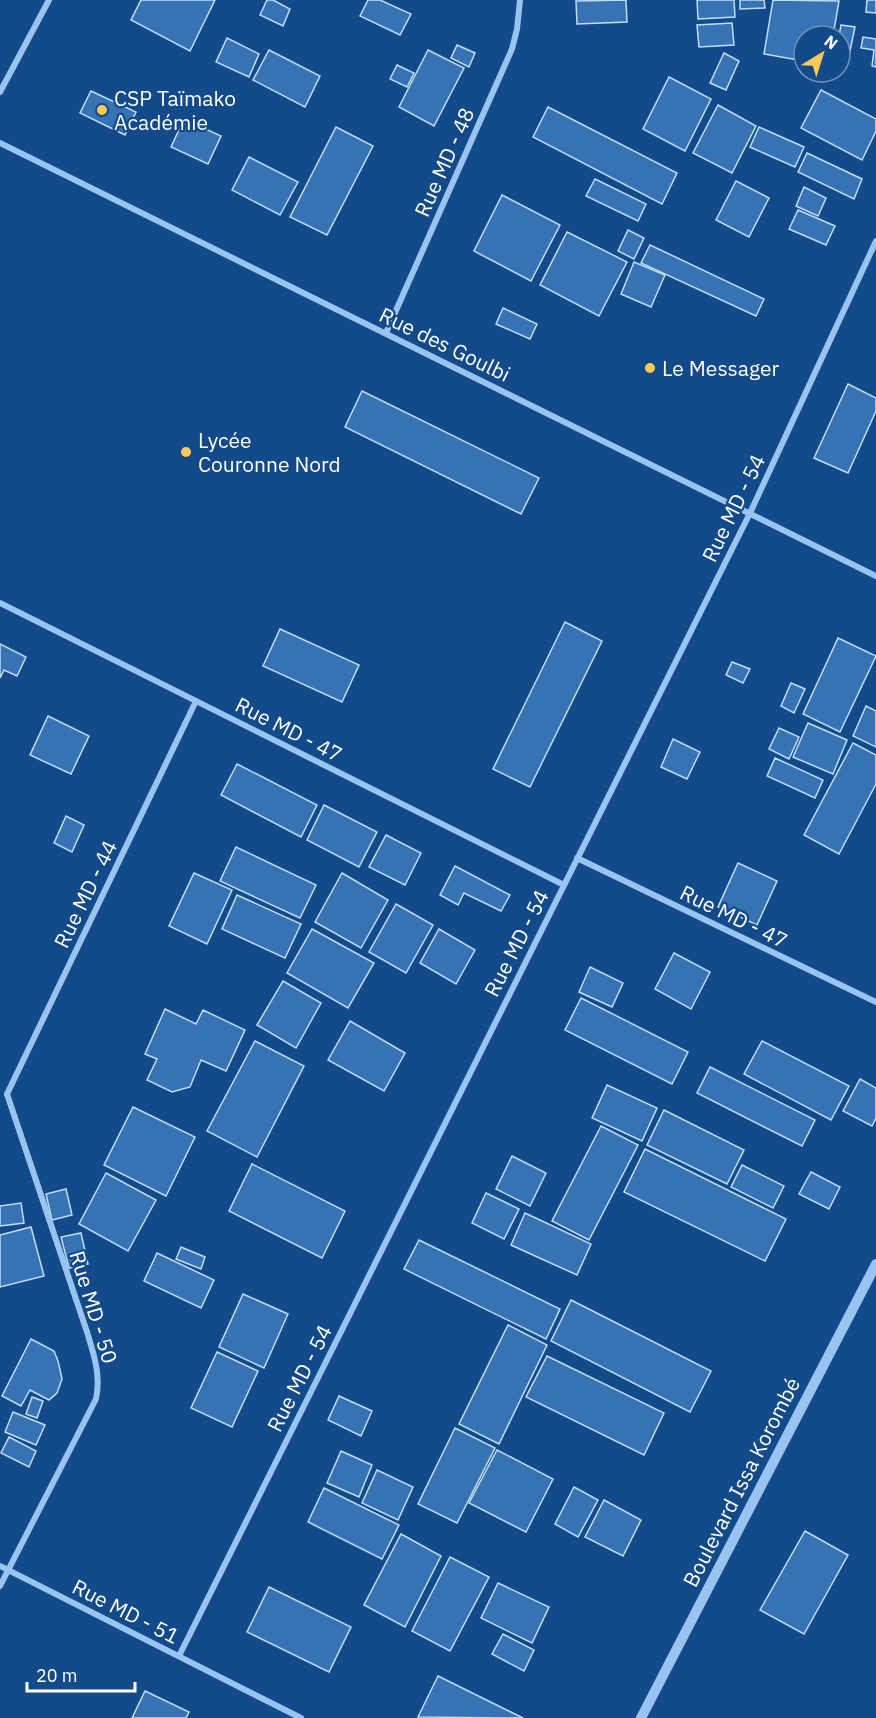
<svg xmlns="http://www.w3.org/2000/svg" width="876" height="1718" viewBox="0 0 876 1718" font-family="'IBM Plex Sans',sans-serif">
<rect width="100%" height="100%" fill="#134a89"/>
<g fill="#3772b2" stroke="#bfddfc" stroke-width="1.5">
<path d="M141 0H215L190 51 131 20Z"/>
<path d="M267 0H273L290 9 283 26 260 15Z"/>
<path d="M368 0H380L411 14 400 35 360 16Z"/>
<path d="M626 0 627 22 577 24 576 1Z"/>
<path d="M697 0H734L735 17 698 19Z"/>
<path d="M740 0H764L765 8 740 9Z"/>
<path d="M773 0 839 1 833 36H804V61L764 54Z"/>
<path d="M867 0H876V13L866 12Z"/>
<path d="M732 23 734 45 699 47 697 25Z"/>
<path d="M841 25 855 27 849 56 840 54 839 36Z"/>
<path d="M863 37 876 39V67L872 66 874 50 861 48Z"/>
<path d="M227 38 259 54 249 77 216 62Z"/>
<path d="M457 45 475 53 469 67 451 58Z"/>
<path d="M269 50 320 76 305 107 253 80Z"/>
<path d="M428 50 464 68 434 126 399 107Z"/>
<path d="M724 53 739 61 726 90 710 83Z"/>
<path d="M397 65 414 73 407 87 390 79Z"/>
<path d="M669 77 711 99 685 151 643 129Z"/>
<path d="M821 90 876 119V131L862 160 801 128Z"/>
<path d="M91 91 136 112 125 135 80 113Z"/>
<path d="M718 105 756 126 732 173 693 153Z"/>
<path d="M548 107 677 173 662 204 533 137Z"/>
<path d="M184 119 221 136 208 164 171 147Z"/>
<path d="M336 127 373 146 327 235 290 217Z"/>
<path d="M759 127 804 147 795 167 750 147Z"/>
<path d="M807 153 862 179 854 199 798 172Z"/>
<path d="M249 157 298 182 280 215 232 190Z"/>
<path d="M595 179 646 204 638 221 586 196Z"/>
<path d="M736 181 769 198 749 237 716 220Z"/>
<path d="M804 187 826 198 818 216 796 206Z"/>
<path d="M502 195 560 225 531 281 474 251Z"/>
<path d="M798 210 835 226 826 245 789 229Z"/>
<path d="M628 230 644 238 634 259 618 251Z"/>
<path d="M567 232 627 262 599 316 540 285Z"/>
<path d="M650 245 764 299 756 316 641 263Z"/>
<path d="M634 262 665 275 651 307 621 294Z"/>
<path d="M503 308 537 324 530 339 496 324Z"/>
<path d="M848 384 876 398V411L848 473 814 458Z"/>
<path d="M362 391 539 478 521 514 345 427Z"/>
<path d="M565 622 602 641 530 787 493 769Z"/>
<path d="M280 629 359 665 342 702 263 666Z"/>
<path d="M838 638 876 656 840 732 803 714Z"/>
<path d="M0 644 26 657 17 676 4 670 0 678Z"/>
<path d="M732 662 750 669 743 683 726 675Z"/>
<path d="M791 683 805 689 794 713 781 706Z"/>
<path d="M866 706 876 711V747L853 736Z"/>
<path d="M48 716 89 736 71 774 30 755Z"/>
<path d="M808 723 847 740 833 774 793 757Z"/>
<path d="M779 728 799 737 789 759 769 749Z"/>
<path d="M673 739 700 752 687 779 661 767Z"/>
<path d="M853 743 876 755V784L839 854 804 835Z"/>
<path d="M775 758 823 780 815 798 767 776Z"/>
<path d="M237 764 317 805 301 837 221 795Z"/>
<path d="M324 805 377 832 359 867 307 840Z"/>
<path d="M66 816 84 825 72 852 54 843Z"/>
<path d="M386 835 421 853 405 885 369 867Z"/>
<path d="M236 847 316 885 300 918 220 881Z"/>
<path d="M738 863 777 881 757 925 718 907Z"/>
<path d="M455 866 510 895 501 911 464 893 458 905 440 895Z"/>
<path d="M194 873 232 890 207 944 169 926Z"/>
<path d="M342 873 388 900 361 948 315 922Z"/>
<path d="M237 895 301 924 285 958 222 929Z"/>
<path d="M396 904 433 925 406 973 369 952Z"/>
<path d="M312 929 374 963 348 1008 287 973Z"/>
<path d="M439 929 475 950 456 984 420 963Z"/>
<path d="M674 953 710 972 691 1009 655 989Z"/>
<path d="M590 967 623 983 612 1007 579 992Z"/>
<path d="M283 981 321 1003 296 1048 257 1025Z"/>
<path d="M581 998 688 1052 672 1084 565 1030Z"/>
<path d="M165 1009 196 1024 203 1010 245 1030 226 1071 201 1060 190 1087 172 1092 147 1080 157 1059 145 1054Z"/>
<path d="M350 1021 405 1053 384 1091 328 1060Z"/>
<path d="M255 1041 304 1066 257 1157 207 1131Z"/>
<path d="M762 1041 849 1086 831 1120 744 1074Z"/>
<path d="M710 1067 815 1120 802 1146 697 1093Z"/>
<path d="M860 1079 876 1088V1118L872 1126 843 1111Z"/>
<path d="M607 1085 657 1108 642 1141 592 1118Z"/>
<path d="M133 1107 195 1137 166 1196 104 1165Z"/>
<path d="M664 1110 744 1150 727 1184 647 1145Z"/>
<path d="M601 1126 638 1145 589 1240 552 1221Z"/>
<path d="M645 1149 786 1219 765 1261 624 1192Z"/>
<path d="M512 1156 546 1173 530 1206 496 1189Z"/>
<path d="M252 1164 345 1211 322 1258 229 1211Z"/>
<path d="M742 1165 784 1186 773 1208 731 1187Z"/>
<path d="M811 1172 840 1187 829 1209 799 1194Z"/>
<path d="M106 1173 156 1200 128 1251 79 1224Z"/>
<path d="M66 1189 72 1215 52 1220 46 1194Z"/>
<path d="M486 1193 519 1209 504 1239 472 1223Z"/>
<path d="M21 1203 24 1223 0 1226V1206Z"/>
<path d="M525 1213 591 1244 577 1275 511 1245Z"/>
<path d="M31 1227 44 1276 0 1287V1235Z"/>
<path d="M81 1233 88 1264 69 1268 61 1237Z"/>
<path d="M419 1240 560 1309 546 1339 404 1269Z"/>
<path d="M181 1247 205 1257 201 1269 176 1259Z"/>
<path d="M157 1253 214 1280 201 1308 144 1281Z"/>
<path d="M243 1294 288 1314 264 1368 219 1347Z"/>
<path d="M571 1300 711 1371 690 1412 551 1341Z"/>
<path d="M508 1325 547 1345 499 1444 459 1424Z"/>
<path d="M31 1339 54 1351 58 1361 62 1379 57 1393 49 1400 30 1390 21 1406 2 1396Z"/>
<path d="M217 1352 258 1371 232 1427 191 1408Z"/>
<path d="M547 1356 664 1413 644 1455 526 1397Z"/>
<path d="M339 1396 372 1411 361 1436 328 1420Z"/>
<path d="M32 1397 43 1401 37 1418 26 1414Z"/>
<path d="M13 1412 45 1425 36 1445 5 1432Z"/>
<path d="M455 1428 495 1448 457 1523 418 1504Z"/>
<path d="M9 1437 36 1451 29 1467 1 1453Z"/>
<path d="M497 1450 553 1479 526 1532 469 1503Z"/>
<path d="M341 1451 372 1465 359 1497 327 1483Z"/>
<path d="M377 1470 413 1487 398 1520 362 1503Z"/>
<path d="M574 1487 598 1500 578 1537 555 1524Z"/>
<path d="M324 1488 399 1525 382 1559 308 1522Z"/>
<path d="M604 1500 641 1520 623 1556 585 1537Z"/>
<path d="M805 1531 848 1555 804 1634 760 1610Z"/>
<path d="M401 1534 441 1556 405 1627 364 1605Z"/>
<path d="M450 1557 489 1577 450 1651 412 1631Z"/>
<path d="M498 1583 549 1607 532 1643 481 1618Z"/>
<path d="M269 1587 351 1627 329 1672 247 1632Z"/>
<path d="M503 1634 534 1650 524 1671 492 1654Z"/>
<path d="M438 1676 523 1718 418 1717Z"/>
<path d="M145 1691 189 1712 186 1718H132Z"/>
</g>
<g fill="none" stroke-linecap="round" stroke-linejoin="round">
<g stroke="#99c3f0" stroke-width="6">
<path d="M0 92 49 0"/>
<path d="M0 143 876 576"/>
<path d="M386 333 512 49 517 29 520 0"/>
<path d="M0 603 564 885"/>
<path d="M577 858 876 1002"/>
<path d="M7 1094 196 701"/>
<path d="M0 1566 301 1718"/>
<path d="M0 1586 96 1399C101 1375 94 1355 87 1332L7 1094"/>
<path d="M179 1656 750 513 876 241"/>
</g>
<path stroke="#99c3f0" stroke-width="10" d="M641 1718 876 1264"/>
</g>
<g fill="#ffc958" stroke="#134a89" stroke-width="2">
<circle cx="102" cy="110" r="6"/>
<circle cx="650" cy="368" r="6"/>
<circle cx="186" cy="452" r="6"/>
</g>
<g text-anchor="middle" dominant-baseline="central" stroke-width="4.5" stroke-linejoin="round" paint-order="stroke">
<g font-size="21" fill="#fff" stroke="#134a89" text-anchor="start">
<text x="114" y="98">CSP Taïmako<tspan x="114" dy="24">Académie</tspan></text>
<text x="662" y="368">Le Messager</text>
<text x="198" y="440">Lycée<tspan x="198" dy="24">Couronne Nord</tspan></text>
</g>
<g font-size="21" fill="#fff" stroke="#134a89">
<text transform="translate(444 162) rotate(-66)">Rue MD - 48</text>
<text transform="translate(445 344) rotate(26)">Rue des Goulbi</text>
<text transform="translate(733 508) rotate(-64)">Rue MD - 54</text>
<text transform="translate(289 729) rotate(27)">Rue MD - 47</text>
<text transform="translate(85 894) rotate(-64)">Rue MD - 44</text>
<text transform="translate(734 916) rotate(26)">Rue MD - 47</text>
<text transform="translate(516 943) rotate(-63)">Rue MD - 54</text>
<text transform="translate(94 1307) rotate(73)">Rue MD - 50</text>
<text transform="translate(299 1378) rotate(-63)">Rue MD - 54</text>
<text transform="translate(741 1482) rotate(-63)">Boulevard Issa Korombé</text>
<text transform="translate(126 1611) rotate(27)">Rue MD - 51</text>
</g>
</g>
<g transform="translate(822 54) rotate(38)"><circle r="28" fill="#134a89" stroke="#7192b8" stroke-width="1.5"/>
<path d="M0-4.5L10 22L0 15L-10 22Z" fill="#ffc958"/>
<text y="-9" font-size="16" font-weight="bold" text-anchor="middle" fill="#ffffff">N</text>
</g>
<path d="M27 1682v9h108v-9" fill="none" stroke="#ffffff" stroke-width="3"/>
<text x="36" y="1682" font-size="18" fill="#ffffff" stroke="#134a89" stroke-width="4.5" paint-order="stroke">20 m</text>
</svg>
